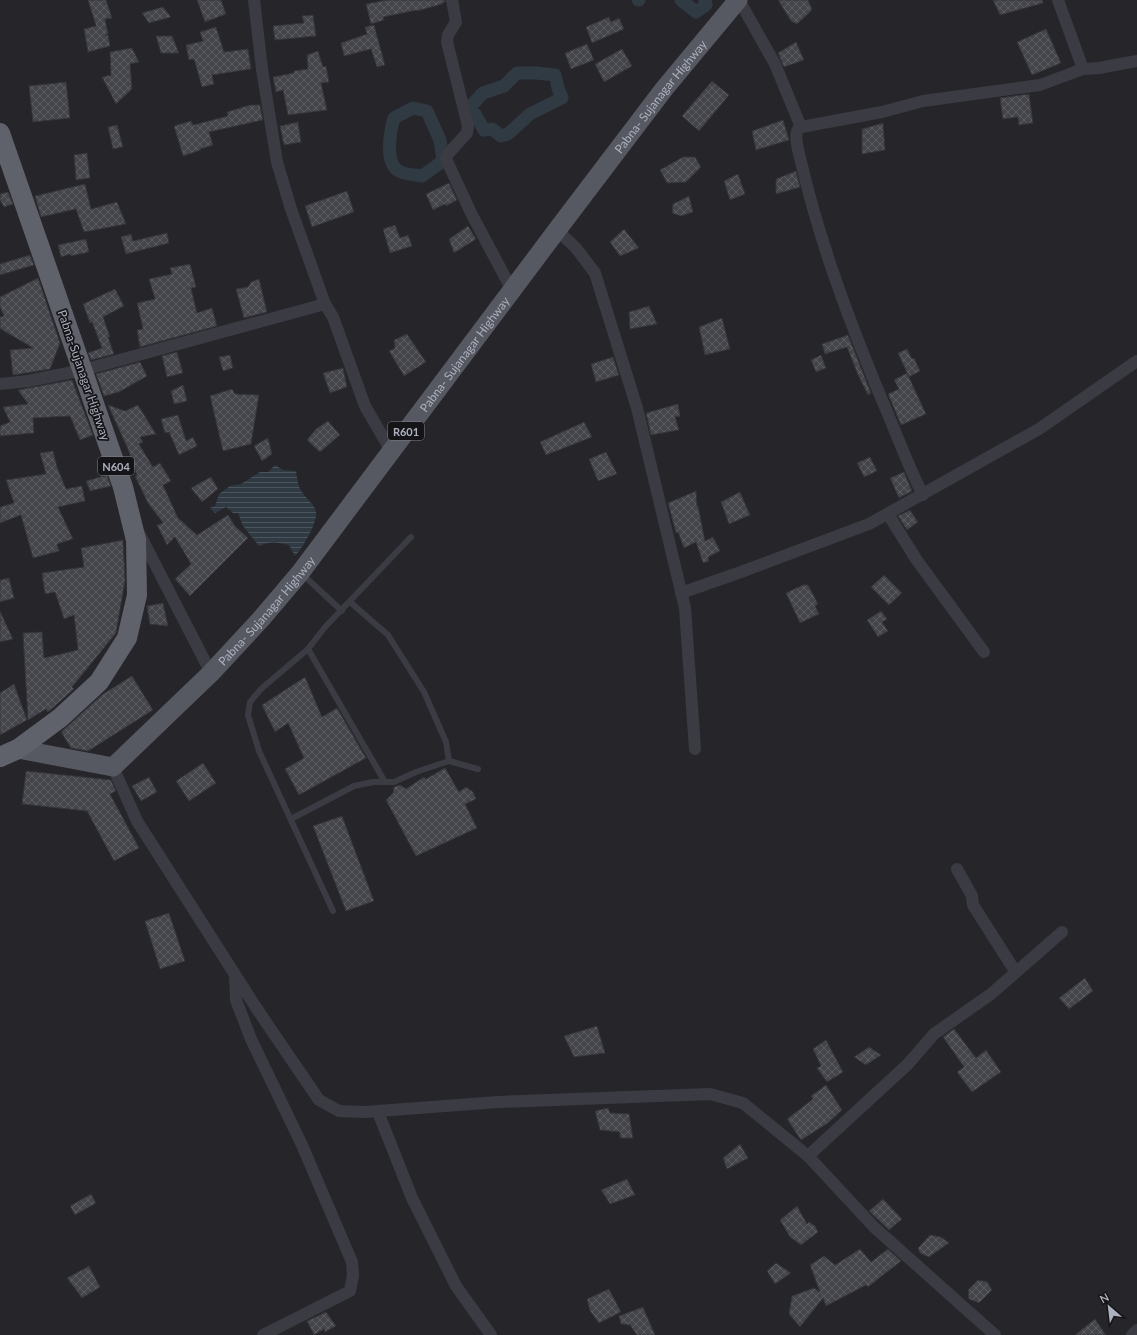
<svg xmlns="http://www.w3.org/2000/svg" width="1137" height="1335" viewBox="0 0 1137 1335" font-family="Lato,sans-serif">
<defs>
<pattern id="water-rules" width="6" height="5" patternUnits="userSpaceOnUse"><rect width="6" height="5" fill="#2f3a43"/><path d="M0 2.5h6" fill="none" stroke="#4a545c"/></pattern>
<pattern id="building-cross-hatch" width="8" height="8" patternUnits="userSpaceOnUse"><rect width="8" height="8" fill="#44454a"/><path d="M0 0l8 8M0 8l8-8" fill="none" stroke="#5c5d62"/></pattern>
</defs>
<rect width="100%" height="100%" fill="#1a1a1d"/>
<rect fill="#26262a" x="0" y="0" width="1137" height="1335"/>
<path fill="url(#water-rules)" d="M275 465 283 470 296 471C297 477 298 487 302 492 306 499 314 503 316 512 318 522 302 549 295 556L289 545C278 542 270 541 259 546L243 526 238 513H233L226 507 215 513 210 508 215 506 219 494 230 486 241 484 260 472H268Z"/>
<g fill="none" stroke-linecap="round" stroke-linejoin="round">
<g stroke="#2f3a43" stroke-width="13">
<path d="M638 0H639"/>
<path d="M681 0 696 12 706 5 705 0"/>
<path d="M517 73H536L555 75 558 88 562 98 530 114 508 134 501 136 492 129 484 130 475 114 468 109 483 93 504 86Z"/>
<path d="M413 108 427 111 440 140 443 161 422 176C415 175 402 174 397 170 385 160 390 132 394 118Z"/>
</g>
</g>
<g fill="url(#building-cross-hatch)" stroke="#343439">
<path d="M88 0H106L112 18 105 19 108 34 105 35H108L110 46 88 52 84 29 96 26Z"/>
<path d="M197 0H221L226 14 205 22Z"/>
<path d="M387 0H445V2L442 3V4L417 11V10L383 17 384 20 371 24 366 4Z"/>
<path d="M778 0H808L812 9 809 13 797 24 791 21Z"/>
<path d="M993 0H1042L1043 3 1000 15Z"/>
<path d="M163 7 171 17 149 23 142 13Z"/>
<path d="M313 15 316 36 275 40 273 26 304 23 302 16Z"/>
<path d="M609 17 611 22 619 18 624 29 592 43 586 27Z"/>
<path d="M374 25 385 65 377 67 371 49 344 56 341 43 367 34 365 27Z"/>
<path d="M216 27 224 52 248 49 251 69 212 75 214 84 202 87 194 59 189 60 186 45 203 41 200 32Z"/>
<path d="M1046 29 1061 63 1032 75 1017 42Z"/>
<path d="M156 36H172L179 53H161Z"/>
<path d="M796 42 804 60 784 67 778 53Z"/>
<path d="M587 44 594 60 571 69 565 53Z"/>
<path d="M132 48 139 62 130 64 132 89 116 104 102 77 111 75 110 52Z"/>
<path d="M622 49 632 66 604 82 595 64Z"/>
<path d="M318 51 323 67 326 66 329 82 321 83 327 110 288 115 283 90 276 92 273 77 294 73V71L308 69 307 55Z"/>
<path d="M712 81 729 95 699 131 682 116Z"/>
<path d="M66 82 70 118 33 122 29 86Z"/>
<path d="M1029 94 1033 123 1019 125 1018 117 1003 119 1000 98Z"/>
<path d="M250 105H260L263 120 209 132 213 145 200 149 201 150 183 156 174 126 191 121 193 125 228 116 227 112Z"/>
<path d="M783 120 789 140 756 150 752 131Z"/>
<path d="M298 122 301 142 284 145 280 126Z"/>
<path d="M883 123 885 150 862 154V129Z"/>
<path d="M117 125 123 147 113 149 108 127Z"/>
<path d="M87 153 90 178 76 180 74 155Z"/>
<path d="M683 157H695L701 167 686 182 667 183 660 170Z"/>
<path d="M796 171 800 187 776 194V179Z"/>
<path d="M738 174 745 194 730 200 724 181Z"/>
<path d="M449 183 457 200 446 206 445 204 433 210 426 194Z"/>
<path d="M85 184 91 209 117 202 126 224 84 232 76 209 41 217 35 196Z"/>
<path d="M347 191 354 212 312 227 305 206Z"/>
<path d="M8 192 13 204 4 207 0 200V194Z"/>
<path d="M689 196 693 212 681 216 672 213 673 204Z"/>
<path d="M395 225 400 238 408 235 412 246 390 253 383 229Z"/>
<path d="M468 226 476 239 454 253 449 239Z"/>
<path d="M624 229 639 248 620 256 610 242Z"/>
<path d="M167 233 169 243 126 254 121 237 131 234 133 241Z"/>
<path d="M86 239 89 252 71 256 70 254 61 257 58 245Z"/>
<path d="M30 255 34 265 0 275V264Z"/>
<path d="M190 264 196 287 191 288 197 313 212 308 217 326 140 347 137 330 143 329 137 303 155 299 149 279 172 274 170 268Z"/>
<path d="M38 278 60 343 50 369 13 375 10 350 33 348 1 329 0 327V317L4 316 0 307V297Z"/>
<path d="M259 279 267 312 244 318 236 289 248 287 251 282Z"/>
<path d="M115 289 124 306 103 317 110 337H108L114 354 91 360 88 353 102 348 92 322 90 323 83 304Z"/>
<path d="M649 306 657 324 630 329 629 312Z"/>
<path d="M722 318 730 349 705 355 699 327Z"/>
<path d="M407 334 426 362 404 376 389 351 395 348 394 340Z"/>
<path d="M848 335 871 393 868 395 858 375 847 347 825 354 822 344Z"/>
<path d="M907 349 912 359 914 358 920 371 909 377 898 353Z"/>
<path d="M177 352 183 373 167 377 162 356Z"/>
<path d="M230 355 233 368 223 371 219 357Z"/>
<path d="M821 355 826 368 816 372 811 360Z"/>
<path d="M613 357 619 375 596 382 591 364Z"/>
<path d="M140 362 147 376 119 392 104 396 96 374Z"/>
<path d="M343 368 347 387 330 393 323 373Z"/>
<path d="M907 373 926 414 901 425 888 394 899 389 894 380Z"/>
<path d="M72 380 93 435 80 440 70 416 33 418 34 433 0 436V426L10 422 3 407 28 404 18 390Z"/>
<path d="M183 385 187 401 174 404 171 391Z"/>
<path d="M232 389 235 394 259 395 251 444 223 451 210 396Z"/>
<path d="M678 404 680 416 675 417 679 430 651 435 646 413Z"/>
<path d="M108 405 125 411 138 405 156 434 140 437 143 442 139 444 153 467 160 463 171 481 163 485 178 518 197 535 228 515 235 526 248 538 190 596 175 579 191 564 175 537 167 545 157 525 163 523 148 503 135 476 137 475 128 449Z"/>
<path d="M178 415 186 441 193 437 197 446 179 455 169 432 165 433 161 419Z"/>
<path d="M328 421 340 435 320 452 307 440 316 429Z"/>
<path d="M584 422 592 437 546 455 540 442Z"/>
<path d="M268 438 272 454 262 461 254 446Z"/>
<path d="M53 451 57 467 66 489 82 486 85 501 58 507 73 539 57 544 59 551 33 558 21 515 0 523V507L14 503 6 480 46 474 40 453Z"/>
<path d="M606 452 617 474 598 481 589 459Z"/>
<path d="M870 457 877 471 864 477 857 463Z"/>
<path d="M904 472 912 491 899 498 890 478Z"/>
<path d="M107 475 111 486 90 491 86 481Z"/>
<path d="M211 477 218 489 202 502 191 488Z"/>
<path d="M696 491 697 506H698L705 541 713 537 720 551 708 557 709 561 703 563 696 542 684 548 678 532 676 533 668 503Z"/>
<path d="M740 492 750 515 729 524 721 502Z"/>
<path d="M910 510 918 522 907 530 898 516Z"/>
<path d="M123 540 125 581 116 633 72 687 74 689 48 712 46 709 28 720 23 633 42 632 44 658 78 650 74 615 64 619 55 592 45 594 42 573 84 567 81 548Z"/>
<path d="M884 575 902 593 889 605 871 587Z"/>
<path d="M9 578 14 598 0 602V580Z"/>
<path d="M803 585H808L818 604 815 606 819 614 800 623 786 593Z"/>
<path d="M163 603 168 626 150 624 147 606Z"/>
<path d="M0 611 13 639 0 642Z"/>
<path d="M881 611 887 619 882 622 888 631 878 637 867 620Z"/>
<path d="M132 676 153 710 88 751 71 748 61 732 103 694Z"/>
<path d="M305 677 322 717 337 708 366 758 299 795 285 769 304 758 288 723 275 732 262 705Z"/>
<path d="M14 684 27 720 0 735V693Z"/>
<path d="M203 763 216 783 189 801 176 781Z"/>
<path d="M445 768 459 792 466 787 473 792 476 799 465 804 477 828 416 856 386 800 393 793 394 787 400 785 406 789 424 777 426 779Z"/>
<path d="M26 771 111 780 116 791 110 794 139 848 114 861 87 811 22 804Z"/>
<path d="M149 777 157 792 141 801 132 786Z"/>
<path d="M342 816 374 901 346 911 313 826Z"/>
<path d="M169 913 185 961 160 969 145 921Z"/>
<path d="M1085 978 1093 991 1069 1009 1059 998Z"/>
<path d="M597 1026 605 1053 574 1057 564 1036Z"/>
<path d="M954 1029 976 1058 986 1050 1001 1072 972 1092 957 1072 964 1067 943 1037Z"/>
<path d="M826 1040 843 1072 827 1082 817 1068 821 1066 813 1049Z"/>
<path d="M869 1047 881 1055 866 1065 854 1057Z"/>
<path d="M826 1085 842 1110 828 1123 801 1140 787 1119 813 1099 811 1096Z"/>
<path d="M608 1108 610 1113 629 1114 633 1138H620V1132L600 1130 595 1111Z"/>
<path d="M740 1144 748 1158 727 1169 723 1158Z"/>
<path d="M627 1179 635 1195 610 1204 601 1190Z"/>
<path d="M91 1194 96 1203 75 1215 70 1206Z"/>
<path d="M883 1199 902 1219 889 1230 869 1211Z"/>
<path d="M797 1206 807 1224 809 1222 815 1226 818 1232 801 1245 790 1237 780 1220Z"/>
<path d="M930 1235 941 1237 949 1243 929 1257 920 1253 918 1248Z"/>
<path d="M860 1249 871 1262 888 1249 901 1261 868 1287 866 1285 826 1306 823 1298 800 1327 789 1314 792 1296 814 1288 820 1292 810 1265 824 1256 835 1265Z"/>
<path d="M776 1263 791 1273 775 1284 767 1271Z"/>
<path d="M89 1266 100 1287 82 1298 67 1278Z"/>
<path d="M978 1280 987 1282 992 1290 979 1303 969 1299 968 1290Z"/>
<path d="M609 1289 621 1312 599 1323 590 1311 587 1299Z"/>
<path d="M643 1307 655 1335H637L630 1325 621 1324 619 1316Z"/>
<path d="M326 1312 336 1326 325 1332 324 1329 314 1335 307 1321Z"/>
<path d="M1095 1319 1106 1335H1075Z"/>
</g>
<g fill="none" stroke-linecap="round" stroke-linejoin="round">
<g stroke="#3b3c43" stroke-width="6">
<path d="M302 574 342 611"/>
<path d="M350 602 388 635 424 692 446 742 449 761 478 769"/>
<path d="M308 649 385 782"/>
<path d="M291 819 354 786 373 782H394L416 772 449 761"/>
<path d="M333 911 259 751 248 715 250 702 261 689 308 649 326 626 411 537"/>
</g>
<g stroke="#3b3c43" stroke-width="12">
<path d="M452 0 456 22 448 35 447 42 468 126 467 133 448 154 446 158 447 161 471 213 512 290"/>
<path d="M739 0 775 64 801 127C798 129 798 128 797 131 794 139 801 161 803 170 822 249 851 325 882 400 896 432 907 464 923 495"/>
<path d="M1058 0 1083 69 1099 68 1137 61"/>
<path d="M801 127 882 112 923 101 1040 85 1083 69"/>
<path d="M557 230 576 248 595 273 637 408 685 608 695 749"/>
<path d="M325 304 333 317 365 406 391 451"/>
<path d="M0 384 28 381 83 370 325 304 291 209 277 162 262 69 254 0"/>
<path d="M888 514 916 559 984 652"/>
<path d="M139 533 211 673"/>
<path d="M681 593 741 572 869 524 1039 429 1137 361"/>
<path d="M113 767 137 821 257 1009 319 1100 339 1111 365 1112 498 1102 710 1094 743 1103 808 1156 874 1227 995 1335"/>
<path d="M957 869 972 896 973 905 1015 971"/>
<path d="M235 975 236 1000 251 1039 302 1145 352 1262 353 1276 350 1291 263 1335"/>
<path d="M378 1112 412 1198 456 1286 491 1335"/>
<path d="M808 1156 908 1064 934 1034 991 994 1062 932"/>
<path d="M1132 1335 1137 1330"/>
</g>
<path stroke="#575962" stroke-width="19" id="s1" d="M18 749 113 767 211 673 261 619 300 573 557 230 664 89 738 0"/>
<path stroke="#5f626b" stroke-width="20" d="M0 133 123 487 136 540 137 595 127 638 99 682 60 718 18 749 0 757"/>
</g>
<g text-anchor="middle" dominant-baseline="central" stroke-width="3.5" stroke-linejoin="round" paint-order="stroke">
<g fill="#151518" stroke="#7f828c" stroke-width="1">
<rect x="388" y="422" width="36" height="18" rx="3"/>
<rect x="98" y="457" width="36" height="18" rx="3"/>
</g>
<g font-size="11" font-weight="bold" fill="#acb1be">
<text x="406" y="431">R601</text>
<text x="116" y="466">N604</text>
</g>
<g font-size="12" fill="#acb1be" stroke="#151518">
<text stroke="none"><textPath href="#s1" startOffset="964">Pabna- Sujanagar Highway</textPath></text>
<text stroke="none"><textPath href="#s1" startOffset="640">Pabna- Sujanagar Highway</textPath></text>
<text transform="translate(84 375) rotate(71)">Pabna-Sujanagar Highway</text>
<text stroke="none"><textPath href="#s1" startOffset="316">Pabna- Sujanagar Highway</textPath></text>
</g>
</g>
<g transform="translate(1109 1307) rotate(332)" stroke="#151518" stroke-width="3" paint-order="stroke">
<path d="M0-3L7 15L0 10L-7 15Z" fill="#acb1be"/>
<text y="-6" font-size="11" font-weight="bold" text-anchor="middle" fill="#acb1be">N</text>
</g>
</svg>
